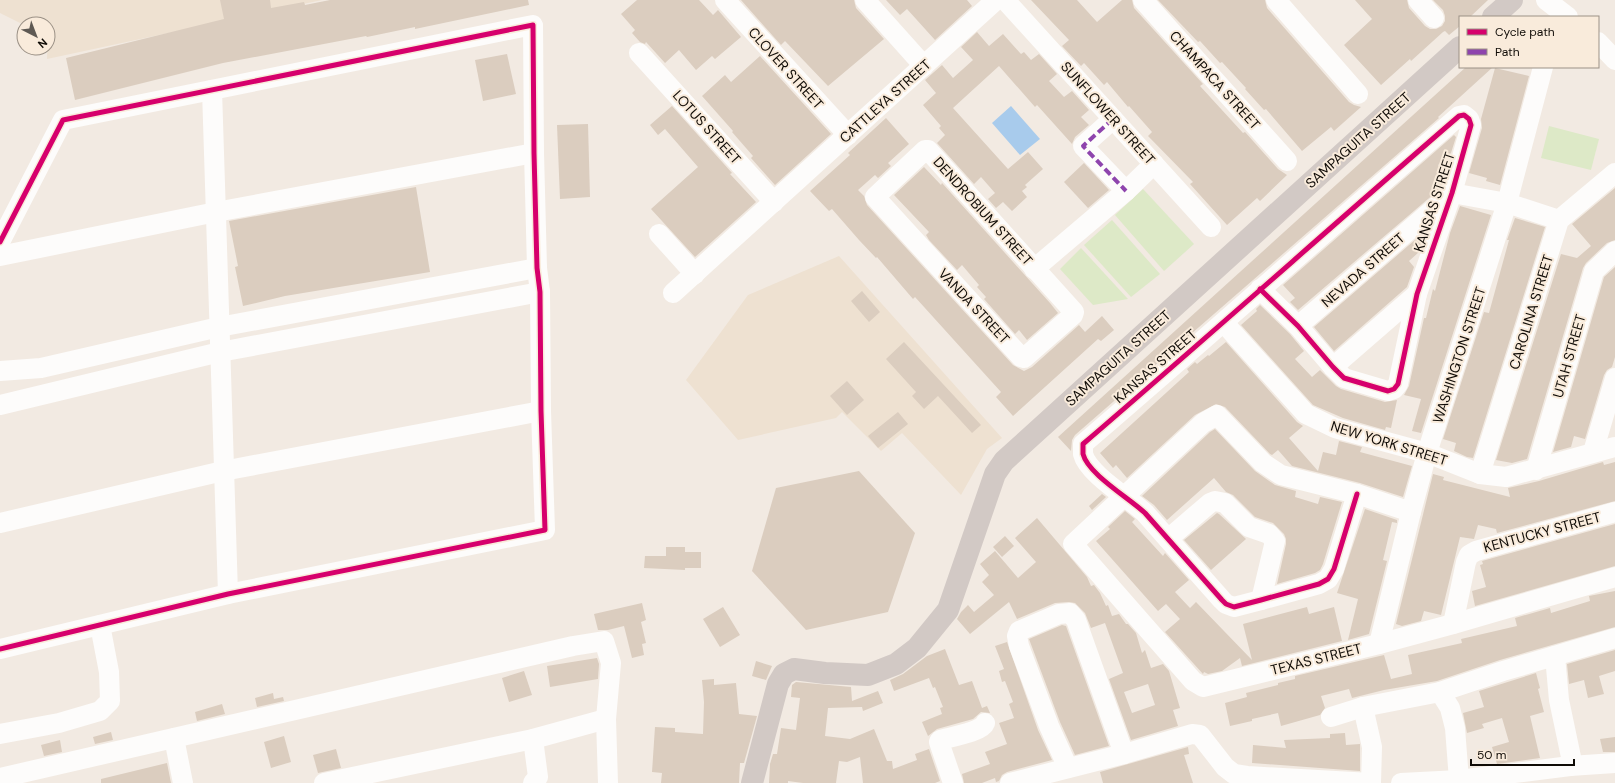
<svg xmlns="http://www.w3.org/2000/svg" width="1615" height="783" viewBox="0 0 1615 783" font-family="'DM Sans',sans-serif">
<rect width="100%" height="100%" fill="#f2eae2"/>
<g fill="#eee1d1">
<path d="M0 0H322L47 59 48 24 24 25 0 13Z"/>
<path d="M839 256 1002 438 987 449 961 495 902 433 881 451 842 412 836 418 738 440 686 380 748 295Z"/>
</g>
<g fill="#dde9c7">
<path d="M1549 126 1599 139 1591 170 1541 158Z"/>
<path d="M1143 189 1194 244 1164 271 1115 215Z"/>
<path d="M1112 220 1160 274 1131 297 1084 245Z"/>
<path d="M1081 248 1128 299 1093 305 1060 269Z"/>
</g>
<path fill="#a8cbec" d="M1011 106 1040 139 1020 155 992 123Z"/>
<g fill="#dbcdbf" fill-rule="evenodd">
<path d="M220 0H270L271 8 304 2 305 5 330 0H528L529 5 415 29V27L367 37 366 36 223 63 75 100 66 58 224 19Z"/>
<path d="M637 0H699L713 15 718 10 741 37 715 59 712 56 696 70 679 50 665 63 646 42 645 44 640 42 632 33 635 30 621 14Z"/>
<path d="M741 0H854L856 8 884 39 828 86 785 41 781 45Z"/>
<path d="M886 0H967L972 6 935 40 907 9 900 15Z"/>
<path d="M1031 0H1077L1097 22 1122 0H1132L1134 8 1203 84 1200 86 1243 133 1245 132 1278 169 1287 175 1260 201 1257 198 1227 225 1190 184 1193 182 1148 136 1152 132 1129 106 1128 107 1107 82 1104 85 1084 63 1081 66 1062 46 1069 40Z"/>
<path d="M1158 0H1265L1267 8 1349 102 1354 105 1361 107 1334 131 1331 127 1302 151 1266 109 1264 110 1245 89 1246 88 1222 62 1220 63 1200 41 1198 42Z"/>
<path d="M1355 0H1407L1409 8 1425 26 1430 29H1436L1442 26 1445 21V16L1443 10 1433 0H1488L1470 17H1460V26L1449 35 1445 31 1443 32 1411 61 1410 59 1381 85 1344 45 1372 19Z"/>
<path d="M977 32 989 46 1003 34 1021 54 1024 52 1031 60 1039 54 1057 74 1049 81 1064 97 1072 91 1089 110 1081 117 1089 125 1075 137 1072 144 1037 105 1035 107 999 66 953 108 1008 169 1028 152 1043 169 1025 185 1027 187 1022 191 1027 197 1012 211 1003 202 996 208 988 199 995 193 981 177 974 184 937 143 945 135 939 128 941 126 923 105 936 93 925 80 942 65 953 78 973 60 961 47Z"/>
<path d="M507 54 516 94 483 101 475 60Z"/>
<path d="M760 56 831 134 775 185 751 158 753 156 732 132 733 131 702 96 725 75 731 82Z"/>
<path d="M1466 67H1493L1438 117 1439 118 1075 435 1072 440 1071 451 1058 437Z"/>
<path d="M1495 68 1529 76 1500 185 1486 181 1487 178 1469 173 1482 128 1481 119Z"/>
<path d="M672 106 732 173 730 174 756 202 695 257 651 209 698 167 665 129 658 135 650 125Z"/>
<path d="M886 118 909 144 888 163 891 166 878 178 875 175 858 190 864 196 867 205 1013 365 1024 371 1032 367 1079 325 1085 332 1102 316 1114 330 1101 341 1098 339 1013 416 996 397 1001 392 972 360 915 297 913 299 877 257 876 258 859 240 832 209 829 211 810 191 850 155 848 153Z"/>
<path d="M588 124 590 197 560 199 557 125Z"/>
<path d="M1454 135 1456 137 1451 153 1438 165 1445 174 1442 187 1298 310 1290 302 1295 298 1283 285Z"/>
<path d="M1084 163 1109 190 1088 208 1064 182Z"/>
<path d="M924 167 941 185 942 183 1050 303 1058 313 1027 340 1019 330 1015 334 984 299 986 297 977 287 979 285 962 265 957 270 929 240 926 235 929 232 894 195Z"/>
<path d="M416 187 430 272 285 296 243 306 235 267 238 266 229 221Z"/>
<path d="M1615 188V240L1607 243 1586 263 1583 268 1527 459 1512 463 1496 460 1561 254 1577 258 1591 246 1572 224Z"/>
<path d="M1460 206 1491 215 1421 433 1412 431 1421 399 1404 395 1409 386 1424 318H1426L1433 289 1435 291 1450 233Z"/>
<path d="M1515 218 1545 227 1473 458 1467 457 1454 451 1456 443 1443 439 1484 312 1489 313 1509 240H1507Z"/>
<path d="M1423 233 1425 235 1419 252 1409 261 1414 267 1407 287 1334 351 1314 327Z"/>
<path d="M1615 267V357L1612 367 1607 370 1604 375 1585 439 1574 436 1571 447 1553 452 1604 277Z"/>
<path d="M862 291 880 312 869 322 851 301Z"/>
<path d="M1260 305 1290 334 1304 351 1295 359 1312 377 1320 370 1336 386 1341 389 1385 402 1397 400 1391 428 1386 427 1385 430 1343 418 1313 405 1241 325 1257 311 1256 309Z"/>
<path d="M904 342 981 425 972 433 938 396 924 409 912 396 916 392 886 359Z"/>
<path d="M1226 342 1297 422 1303 426 1289 438 1318 471 1323 452 1336 455 1339 441 1362 447 1360 452 1412 466 1403 497 1360 483 1292 466 1278 450 1272 455 1270 454 1225 407 1216 404 1195 415 1127 478 1116 465 1113 468 1100 453 1189 372 1187 369 1195 362 1197 364 1208 355 1209 356Z"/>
<path d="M847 381 864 400 847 415 830 396Z"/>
<path d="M898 412 908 424 878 448 868 436Z"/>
<path d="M1215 429 1255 471 1275 485 1296 491 1295 497 1318 504 1320 497 1342 502 1323 564 1320 570 1315 573 1277 584 1286 544V539L1284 534 1273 523 1255 517 1233 495 1226 492 1214 478 1167 520 1154 505 1142 496 1210 432Z"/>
<path d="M1603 462 1604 465 1615 462V501L1497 533 1496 529 1478 525 1474 539 1460 537 1441 615 1424 611 1421 621 1402 626 1396 624 1433 474 1444 477 1443 480 1510 497 1508 488 1539 481Z"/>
<path d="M859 471 915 533 888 612 806 630 752 571 776 488Z"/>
<path d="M1102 494 1106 497 1092 510 1089 506Z"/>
<path d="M1365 509 1397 520V523L1392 522 1383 560 1387 561 1369 634 1348 640 1358 599 1337 593Z"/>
<path d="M1125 511 1135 519 1132 522 1163 556 1165 553 1189 580 1175 592 1190 608 1196 602 1252 660 1243 624 1307 607 1309 614 1334 607 1342 641 1242 666 1240 658 1222 671 1208 674 1204 672 1203 674 1165 632 1180 619 1166 604 1158 611 1096 541 1110 529 1108 527Z"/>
<path d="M1217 513 1219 514 1246 539 1211 570 1184 540Z"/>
<path d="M1037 518 1087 577 1091 586 1094 585 1100 593 1106 606 1108 605 1112 616 1119 614 1126 624H1128L1136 633 1142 653 1145 650 1151 668 1163 664 1169 671 1180 708 1173 710 1178 726 1131 740 1109 679 1123 673 1105 623 1091 628 1085 613 1075 603 1069 602 1055 603 1017 619 1009 602 970 634 957 619 961 612 968 605 974 612 994 595 982 582 989 575 980 564 995 551 1018 578 1036 562 1015 538ZM1148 684 1155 705 1132 713 1124 692Z"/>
<path d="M1615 524V566L1475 606 1472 591 1486 587 1480 565 1483 564 1482 561Z"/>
<path d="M1005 536 1014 546 1002 557 993 547Z"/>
<path d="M666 547H685V552H701V568H685V570L644 568 645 556H666Z"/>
<path d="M1615 591V627L1500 660 1437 681 1384 690 1352 698 1349 689 1321 696 1325 708 1320 715 1281 726 1278 713 1252 719V721L1230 726 1225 703 1247 697 1246 693 1278 685V683L1295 679V676L1384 655 1391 679 1412 674 1408 655 1462 643 1461 639 1517 626 1515 618 1550 608 1551 613 1590 601 1589 596Z"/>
<path d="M642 603 646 620 641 622 646 643 642 644 644 655 632 658 624 626 608 630H598L594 614Z"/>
<path d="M723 607 740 635 720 647 703 619Z"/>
<path d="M1062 625 1066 626 1109 746 1075 755 1060 722 1029 639Z"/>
<path d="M1007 642 1038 730 1052 760 1007 772 1002 775 999 781 996 782 995 778 982 783H964L962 774 990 764 985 752 1007 744 999 723 1014 718 1009 704 1013 702 1005 681 1002 682 999 671 1004 669 995 646Z"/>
<path d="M945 649 959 685 972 681 982 708 987 706 990 713 981 712 973 719 937 729 928 736 922 722 942 714 940 708 943 707 935 687 933 688 929 678 894 691 890 680 903 674 927 656Z"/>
<path d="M1615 650V671L1599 676 1604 694 1588 698 1584 680 1569 684 1567 664Z"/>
<path d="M597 658 599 664 598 679 550 687 547 666Z"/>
<path d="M756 661 772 666 766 680 752 676Z"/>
<path d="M524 671 532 695 509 702 502 678Z"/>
<path d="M1536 673 1540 688 1538 689 1544 712 1530 716 1540 758 1497 764 1492 747 1509 742 1502 718 1482 724 1484 728 1467 733 1463 713 1484 707 1479 691Z"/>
<path d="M714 679V685L736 683 739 714 757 716 744 763H740L739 783H661L662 773 652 772 655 727 675 728V732L703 734 704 702 702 680Z"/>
<path d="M796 682 851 687 852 701 878 691 883 703 863 711 862 707 828 708 825 736 850 739 874 729 887 761H892L893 769 917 760 915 754 929 749 940 781 935 783H863L860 757 847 762 839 761 836 783H803L788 781V783H769L770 764 773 754H777L781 728 796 730 800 698 791 697 792 685Z"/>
<path d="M273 693 274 699 283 697 284 701 257 707 255 698Z"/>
<path d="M222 704 225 714 197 721 195 712Z"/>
<path d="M111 732 113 740 95 744 93 737Z"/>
<path d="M1345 733 1346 745 1360 744V771L1252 763 1253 745 1286 748 1284 740 1330 738V734Z"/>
<path d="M284 736 291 762 271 768 264 742Z"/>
<path d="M1615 737V752H1603L1600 739Z"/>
<path d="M60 740 62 752 44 756 41 745Z"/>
<path d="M1188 747 1189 754 1184 755 1193 783H1103L1100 772Z"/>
<path d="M336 749 341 768 318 773 313 755Z"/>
<path d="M167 763 171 783H101V779Z"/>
</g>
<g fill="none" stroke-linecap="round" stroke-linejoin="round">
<g stroke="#fdfcfb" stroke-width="20">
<path d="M725 0 848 135"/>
<path d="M865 0 924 66"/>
<path d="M1005 0 1211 227"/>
<path d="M1143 0 1287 161"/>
<path d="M1276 0 1358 94"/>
<path d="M1418 0 1434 18"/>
<path d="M1546 0 1568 17"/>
<path d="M1598 42 1615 60"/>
<path d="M639 53 774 202"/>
<path d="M212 90 228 594"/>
<path d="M1113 119 1083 146 1126 191"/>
<path d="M925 150H928L1074 312 1073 315 1024 358 1021 357 875 197Z"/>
<path d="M659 234 695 274"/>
<path d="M0 242 63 120 533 25 534 153 537 268 540 292 541 411 545 530 228 594 0 649"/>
<path d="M0 256 216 212 534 153"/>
<path d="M1034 269 1126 191 1154 164"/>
<path d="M1260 289 1298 326 1333 367 1344 378 1388 391 1394 389 1398 384 1417 294 1452 193 1471 125 1469 119 1464 115 1459 116C1333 225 1209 336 1083 444 1083 447 1083 451 1083 454 1088 474 1129 498 1145 513L1222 600 1226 604 1234 607 1261 600 1319 584 1328 579 1334 569 1357 494"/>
<path d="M673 293 996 0"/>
<path d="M1224 323 1306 414 1335 428 1427 453 1480 474 1506 477 1615 447"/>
<path d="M1298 326 1452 193 1507 203 1559 220"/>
<path d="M1333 367 1417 294"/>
<path d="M0 371 41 368 219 327 537 268"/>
<path d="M0 405 220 352 540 292"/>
<path d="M1593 452 1615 378"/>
<path d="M1536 470 1594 271 1615 251"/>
<path d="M1480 474 1559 220 1615 173"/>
<path d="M1411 512 1357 494 1281 475 1263 463 1217 415 1203 423 1073 544 1193 681 1203 687 1379 644 1453 624 1615 577"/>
<path d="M0 523 223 471 541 411"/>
<path d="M1168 539 1210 503 1215 501 1225 503 1249 527 1269 534 1275 541 1261 600"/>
<path d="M1453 624 1466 562 1469 555 1476 551 1615 512"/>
<path d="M1379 644 1411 512 1427 453 1507 203 1543 67"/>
<path d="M1555 656 1559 700 1571 757 1570 766"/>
<path d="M1440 692 1450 708 1455 728 1459 780"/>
<path d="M1363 707 1372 747 1371 783"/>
<path d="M1331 717 1363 707 1440 692 1503 671 1615 638"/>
<path d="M0 734 59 723 100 711 110 701 109 672 100 625"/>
<path d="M174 738 183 783"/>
<path d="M533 739 538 777 533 783"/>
<path d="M1068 768 1049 726 1019 646 1017 636 1019 631 1059 614 1070 613 1076 620 1124 754"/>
<path d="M0 778 573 646 604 641 611 663 606 719 608 783"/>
<path d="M324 783 533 739 606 719"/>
<path d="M953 783 939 742 940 740C950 737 982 732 985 723"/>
<path d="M1010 783 1124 754 1192 734 1200 735 1225 767 1234 774 1247 776 1371 783"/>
<path d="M1401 783 1459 780 1570 766 1615 763"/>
</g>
<g stroke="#d2c9c5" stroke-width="22">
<path d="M1493 17 1512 0"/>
<path d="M752 783 778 684 784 674 794 669 825 673 868 675 896 664 917 648 948 610 995 474 1004 461 1460 47"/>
</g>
<path stroke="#8e44ad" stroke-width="4" stroke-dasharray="8 4" stroke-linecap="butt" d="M1113 119 1083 146 1126 191"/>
<g stroke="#f9ebdb" stroke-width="8">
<g id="cycleway">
<path d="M0 242 63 120 533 25 534 153 537 268 540 292 541 411 545 530 228 594 0 649"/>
<path d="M1260 289 1298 326 1333 367 1344 378 1388 391 1394 389 1398 384 1417 294 1452 193 1471 125 1469 119 1464 115 1459 116C1333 225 1209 336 1083 444 1083 447 1083 451 1083 454 1088 474 1129 498 1145 513L1222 600 1226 604 1234 607 1261 600 1319 584 1328 579 1334 569 1357 494"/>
</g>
</g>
<use href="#cycleway" stroke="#d6006c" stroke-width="5"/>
</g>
<g text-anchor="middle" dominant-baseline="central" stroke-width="4" stroke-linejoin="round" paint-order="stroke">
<g font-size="14" fill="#0f0b06" stroke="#f9ebdb">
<text transform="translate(786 68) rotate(48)">CLOVER STREET</text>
<text transform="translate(1215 80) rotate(48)">CHAMPACA STREET</text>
<text transform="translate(885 101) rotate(-42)">CATTLEYA STREET</text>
<text transform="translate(1108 113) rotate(48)">SUNFLOWER STREET</text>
<text transform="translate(707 127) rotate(48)">LOTUS STREET</text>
<text transform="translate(1358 140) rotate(-42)">SAMPAGUITA STREET</text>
<text transform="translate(1434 202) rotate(-72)">KANSAS STREET</text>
<text transform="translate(983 211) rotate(48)">DENDROBIUM STREET</text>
<text transform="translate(1363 270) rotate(-41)">NEVADA STREET</text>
<text transform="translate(974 306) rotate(47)">VANDA STREET</text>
<text transform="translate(1531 312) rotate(-73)">CAROLINA STREET</text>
<text transform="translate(1459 355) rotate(-72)">WASHINGTON STREET</text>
<text transform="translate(1569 356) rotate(-74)">UTAH STREET</text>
<text transform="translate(1118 358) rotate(-42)">SAMPAGUITA STREET</text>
<text transform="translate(1155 366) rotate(-41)">KANSAS STREET</text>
<text transform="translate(1389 443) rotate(17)">NEW YORK STREET</text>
<text transform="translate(1542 532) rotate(-15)">KENTUCKY STREET</text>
<text transform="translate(1316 659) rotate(-14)">TEXAS STREET</text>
</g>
</g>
<rect x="1459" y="16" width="140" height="52" fill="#f9ebdb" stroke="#9b9186"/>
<rect x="1467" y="29" width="20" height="6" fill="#d6006c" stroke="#9b9186"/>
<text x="1495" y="36" font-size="12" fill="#0f0b06">Cycle path</text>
<rect x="1467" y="49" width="20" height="6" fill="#8e44ad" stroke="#9b9186"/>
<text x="1495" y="56" font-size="12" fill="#0f0b06">Path</text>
<g transform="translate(36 36) rotate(138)"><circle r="19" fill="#f9ebdb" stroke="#9b9186"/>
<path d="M0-3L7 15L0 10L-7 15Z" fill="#5e5953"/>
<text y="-6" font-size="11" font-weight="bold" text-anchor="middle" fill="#0f0b06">N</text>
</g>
<path d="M1471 759v6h103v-6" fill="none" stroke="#0f0b06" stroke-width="2"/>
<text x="1477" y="759" font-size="12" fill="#0f0b06" stroke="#f9ebdb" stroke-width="3" paint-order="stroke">50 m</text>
</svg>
